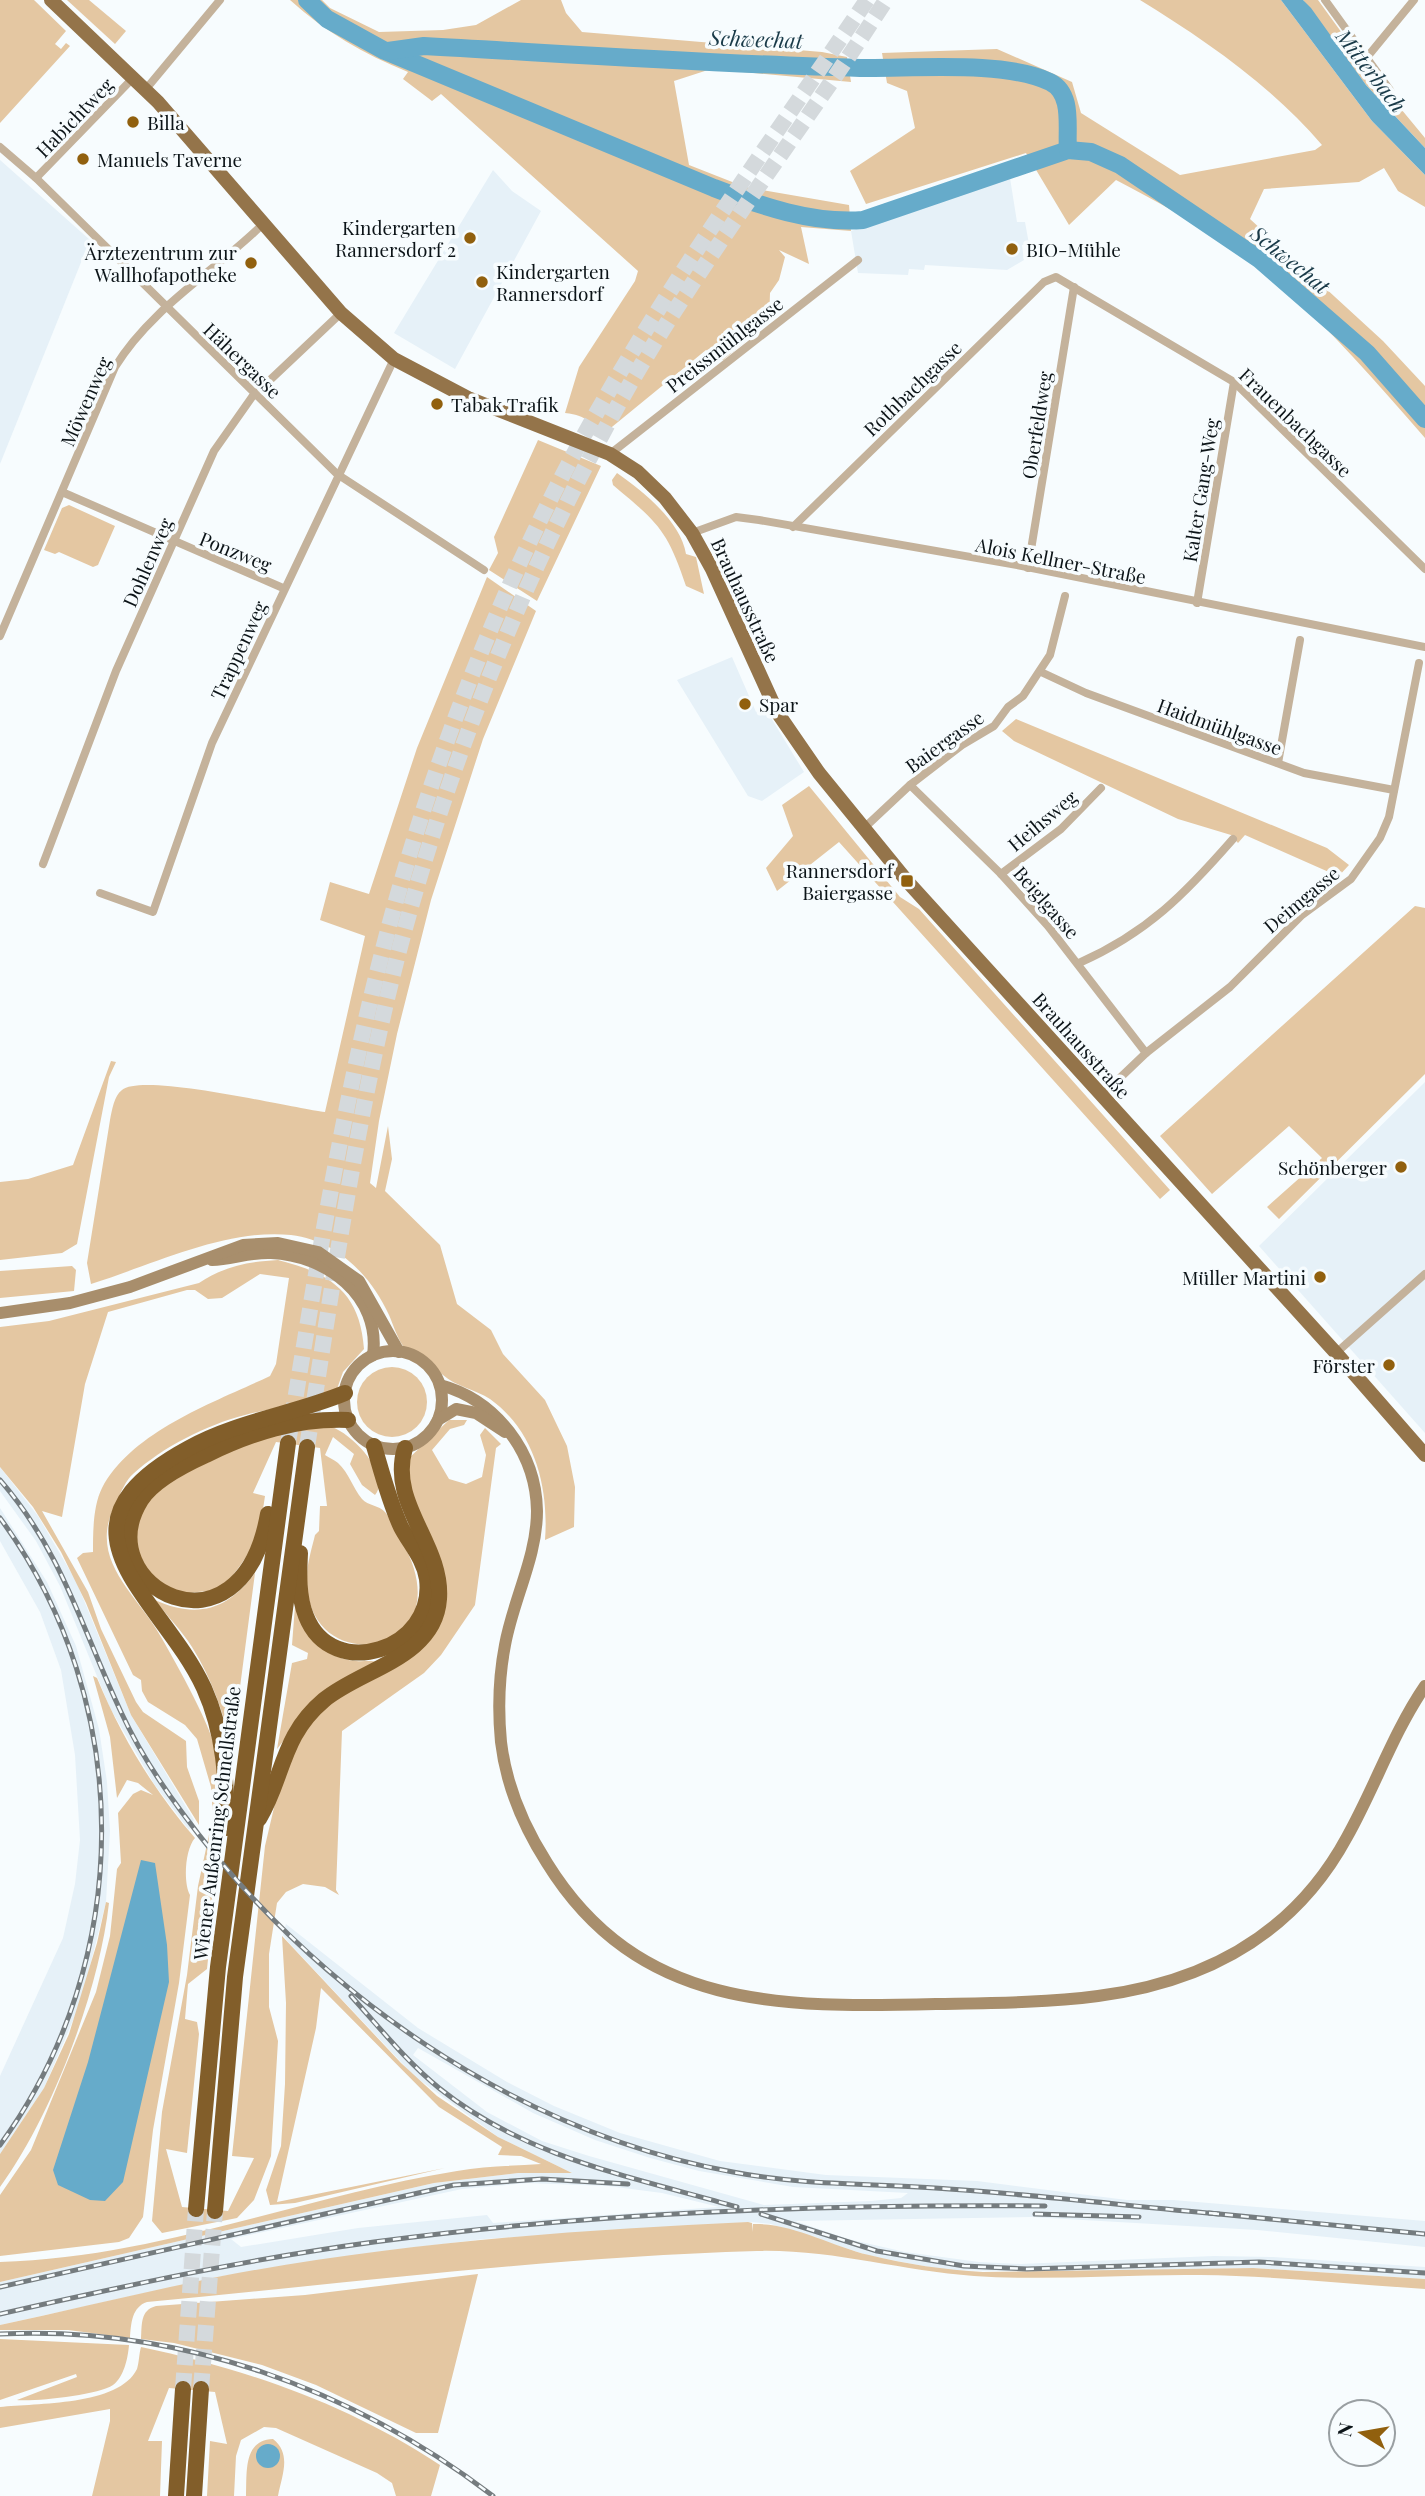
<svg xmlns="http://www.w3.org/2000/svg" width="1425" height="2496" viewBox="0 0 1425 2496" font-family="'Playfair Display',serif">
<rect width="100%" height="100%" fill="#f7fcfe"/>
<g fill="#e6f1f8" fill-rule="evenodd">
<path d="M0 160 90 240 0 464Z"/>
<path d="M493 170 512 191 541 211 455 369 394 333Z"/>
<path d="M1010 178 1017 222H1025L1029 244 1022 245 1024 260 1007 270 925 265 924 270 909 269 908 275 858 273 851 231Z"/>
<path d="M732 657 756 712 765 708 804 772 762 801 748 796 677 680Z"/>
<path d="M1425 1082V1433L1259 1246Z"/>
<path d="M0 1467 38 1516 76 1581 131 1715 194 1820 189 1830 154 1784 110 1708 60 1586 36 1541 0 1491Z"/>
<path d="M0 1508 47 1582 76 1646 99 1729 107 1782 110 1831 106 1902 81 2002 44 2088 0 2154V2076L63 1938 75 1884 80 1840 75 1755 61 1670 40 1612 0 1541Z"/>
<path d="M286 1924 418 2028 507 2082 554 2106 620 2133 720 2161 826 2175 977 2181 1127 2200H1173L1425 2221V2247L1257 2230 1031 2217 795 2221 848 2239 905 2252 979 2262 1020 2264 1214 2256 1273 2257 1425 2267V2279L1253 2268 1054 2272 945 2270 870 2256 771 2224 751 2222 484 2239 378 2252 223 2276 0 2325V2282L434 2183 518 2173H572L498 2137 414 2076 289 1943 283 1935ZM418 2048 533 2113 595 2140 650 2158 699 2171 793 2187 908 2193 901 2198 871 2201 764 2205 589 2156 542 2141 487 2112 413 2055ZM528 2183 608 2186 662 2193 719 2207 493 2223 487 2215 358 2228 241 2247 231 2239 462 2189Z"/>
</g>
<g fill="#e4c7a2">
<path d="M0 0H34L66 31 55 44 61 49 66 43 70 46 0 123Z"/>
<path d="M67 0H89L126 31 115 44Z"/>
<path d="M290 0H322L330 8 379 32 443 30 476 25 521 0H561L566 13 582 32 822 52 847 57 851 82 711 69 674 81 689 165 745 187 849 205 851 231 801 227 809 264 779 250 785 257 779 280 770 293 769 322 723 360 706 350 607 431C589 426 589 415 565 413L579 367 635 281 638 271 441 94 432 101 403 79 408 72C364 54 325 32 290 0Z"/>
<path d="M1140 0H1281L1372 121 1425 175V207L1398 191 1384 168 1359 182 1264 189 1250 219 1383 341 1425 386V438C1377 383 1329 327 1274 279 1228 239 1169 208 1116 180L1069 225 1026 153 866 204 850 171 915 128 907 91 887 83 882 53 997 49 1072 82 1081 113 1180 175 1315 150 1322 145C1272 86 1205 40 1140 0Z"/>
<path d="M1303 0H1318L1368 69 1425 138V148L1366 85Z"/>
<path d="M538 440 601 466 537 601 489 570 498 553 494 537Z"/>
<path d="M617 473C643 491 681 522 686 554L696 557 704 594 686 586C667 529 658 523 613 485L612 480Z"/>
<path d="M69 505 115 526 98 565 93 567 59 552 55 554 44 550 62 508Z"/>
<path d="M487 577 536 611 483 739 431 900 397 1034 379 1121 370 1183 376 1188 388 1126 392 1159 385 1191 440 1245 457 1304 491 1330 503 1354 545 1400 567 1446 575 1487 574 1527 545 1540C549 1488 535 1431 490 1399 476 1390 455 1386 443 1375 437 1371 435 1364 429 1359 422 1353 412 1353 405 1348 398 1341 393 1324 389 1315 370 1274 337 1241 291 1235 227 1228 152 1265 91 1284L87 1263 110 1120C112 1110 114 1096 122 1090 143 1072 291 1108 325 1112L365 936 320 920 330 882 369 894 417 748Z"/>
<path d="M1016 719 1327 848 1349 865 1336 879 1331 873 1245 835 1238 843 1231 835 1178 819 1014 741 1002 731Z"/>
<path d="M809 786 900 897 919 909 1170 1190 1160 1199 839 842 777 891 766 868 793 836 782 805Z"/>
<path d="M1415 906 1425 908V1074L1279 1219 1267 1207 1322 1158 1289 1126 1212 1194 1160 1136Z"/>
<path d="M111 1061 116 1062 109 1077 77 1244 62 1253 0 1260V1182L28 1179 73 1165Z"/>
<path d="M278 1260C329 1273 360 1291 364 1349L343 1372 337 1389C309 1404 275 1407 245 1415 206 1425 163 1447 133 1474 126 1480 121 1492 117 1501 85 1559 136 1592 161 1637 176 1663 214 1730 217 1757 228 1827 214 1899 207 1969L188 1984 185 2019 197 2022 199 2034 187 2153 166 2149 182 2207 228 2211 254 2158 232 2156 265 1846 284 1765 319 1711 430 1633 411 1504 407 1460 449 1420H467L464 1425 450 1429 432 1450 449 1479 466 1484 482 1477 486 1455 480 1435 485 1428 501 1444 496 1448 475 1605 441 1655 424 1673 342 1731 336 1890 339 1895 325 1887 303 1884 286 1892 277 1903 269 1954V2007L278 2041 271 2156 254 2200 237 2218 162 2233 152 2221 162 2112 187 1975 198 1886 213 1816 211 1787 197 1739 185 1725 148 1702 142 1691 141 1680 133 1675 77 1558 83 1553 93 1552C93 1532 93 1506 102 1488 132 1431 215 1402 270 1376L276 1364 289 1278 260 1274 222 1298 208 1299 195 1290H187L108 1312 85 1384 62 1517 42 1511 88 1592 101 1629 136 1702 143 1712 186 1741 187 1767 199 1801V1825L131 1715 86 1603 61 1552 33 1507 0 1467V1327L49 1321 199 1283C225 1266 247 1262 278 1260Z"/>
<path d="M72 1266 76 1270 74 1291 0 1298V1271Z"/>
<circle cx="392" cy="1402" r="35"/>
<path d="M328 1426C350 1430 392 1475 375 1495L362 1485 350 1464 354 1454 333 1437 325 1455C329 1458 335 1460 338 1463 349 1473 353 1488 362 1499 368 1506 379 1505 385 1512 391 1519 396 1531 401 1540 470 1658 303 1684 307 1577 307 1563 312 1548 315 1535L319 1531 320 1506H327L320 1448 276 1442 253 1493 265 1496C259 1540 249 1558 220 1590L175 1594 141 1567C139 1555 133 1536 135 1525 145 1480 235 1444 275 1434 292 1430 311 1428 328 1426Z"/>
<path d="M255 1573 232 1748C223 1712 212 1679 192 1647 182 1631 167 1616 155 1600 197 1619 228 1610 255 1573Z"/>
<path d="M295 1606C304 1635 323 1658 356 1661 363 1662 371 1660 376 1662L323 1691 277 1749 292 1663 307 1659 308 1653 292 1645Z"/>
<path d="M93 1676 97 1678C121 1736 154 1791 195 1838 185 1849 183 1883 190 1895L179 1983 153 2130 143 2217 129 2238 119 2242 0 2256V2195L31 2150 96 1992 110 1936 117 1869 121 1863 118 1813 133 1794 141 1790 153 1795 138 1783 127 1780 117 1798 110 1737Z"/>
<path d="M106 1902 109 1903C99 1991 52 2116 0 2187V2154L44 2088 69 2034 97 1943Z"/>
<path d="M282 1936 401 2063 437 2096 498 2137 572 2173H518L434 2183 0 2282V2262C157 2258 303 2196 457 2171 485 2166 513 2166 541 2164L521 2156 498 2155 502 2147 439 2107 321 1988 316 2028 277 2202 445 2168 295 2203 270 2205 266 2190 281 2146 285 2084 286 2003Z"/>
<path d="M748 2222 752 2223 753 2232V2224C793 2223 831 2246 869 2255 906 2264 945 2270 983 2272L1253 2268 1425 2279V2289C1350 2284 1275 2276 1200 2275 1125 2274 1049 2281 974 2276 901 2271 831 2249 757 2251 553 2257 351 2283 147 2302 132 2307 131 2323 130 2338L68 2330H0V2325C74 2309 148 2291 222 2276 396 2243 572 2230 748 2222Z"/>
<path d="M478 2274 438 2433H416L316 2385 262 2365 174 2343 141 2339C142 2325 140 2310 156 2306L305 2295Z"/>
<path d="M0 2339 129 2345C128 2358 124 2377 113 2385 98 2395 34 2402 17 2400L77 2377 76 2374 0 2400Z"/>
<path d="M141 2347C249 2370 347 2404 440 2465L431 2496H396L392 2483 377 2473 276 2428 264 2427 241 2440 236 2456 234 2496H207L210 2441 227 2444 215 2392 169 2388 148 2441H162L160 2496H92L110 2421V2409L0 2428V2407C36 2403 119 2406 137 2369 139 2363 139 2354 141 2347Z"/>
<path d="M273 2439C292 2454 282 2475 278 2496H246C247 2473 243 2440 273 2439Z"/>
</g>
<g fill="#66abca">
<path d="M1281 0H1303L1311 8 1366 85 1425 148V175L1372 121Z"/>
<path d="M141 1860 155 1863 167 1945 169 1982 123 2182 105 2201 90 2200 58 2185 53 2170 88 2062Z"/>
<circle cx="268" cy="2456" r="12"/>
</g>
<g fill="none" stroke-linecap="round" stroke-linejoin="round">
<g stroke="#66abca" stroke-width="18">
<path d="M307 0 327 19 385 51 714 188C761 206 812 224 863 220L1068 150 1091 152 1120 165 1259 259 1367 353 1425 419"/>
<path d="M388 51 424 46C569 54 715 64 860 68 911 69 1005 60 1050 82 1074 94 1066 128 1068 150"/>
</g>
<g stroke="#d4d9dc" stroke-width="16" stroke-dasharray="16 8" stroke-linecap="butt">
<path d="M288 1443C314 1285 339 1125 378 969 415 820 466 675 532 537 623 344 748 175 867 0"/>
<path d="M307 1447C332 1288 355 1127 394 970 443 777 516 593 611 418 691 271 796 140 886 0"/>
<path d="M183 2389 196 2209"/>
<path d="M201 2389 215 2211"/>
</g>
<g stroke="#c4b29b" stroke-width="8">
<path d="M1325 0 1390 90"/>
<path d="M1368 56 1414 0"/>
<path d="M146 89 220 0"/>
<path d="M0 147 36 178 337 474 484 570"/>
<path d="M36 178 134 77"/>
<path d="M610 454 858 260"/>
<path d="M62 492 283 588"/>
<path d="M793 527 1044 282 1056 277 1234 382 1425 569"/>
<path d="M692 533 736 517 759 520 1022 566 1425 647"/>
<path d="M1028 568 1074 287"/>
<path d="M1197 603 1234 382"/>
<path d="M0 636 115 367C151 308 214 272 263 224"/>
<path d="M1041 672 1086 693 1304 773 1394 790"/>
<path d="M1278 763 1300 640"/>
<path d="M910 785 1001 874 1048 926 1146 1053"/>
<path d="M863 829 910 785 962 745 994 726 1008 707 1023 696 1050 655 1065 596"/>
<path d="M43 864 116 671 214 451 252 397 341 313"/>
<path d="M1001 874 1061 829 1101 788"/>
<path d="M100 893 153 912 212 743 394 359"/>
<path d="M1079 963C1147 933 1185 894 1233 839"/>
<path d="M1101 1096 1146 1053 1230 987 1302 915 1351 879 1380 838 1389 817 1419 663"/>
<path d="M1336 1353 1425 1274"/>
</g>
<g stroke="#a88e6c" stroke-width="12">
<path d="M212 1260C232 1259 251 1252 271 1253 326 1255 381 1296 373 1355"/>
<path d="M0 1313 70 1303 130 1287 243 1245 278 1243 318 1252 359 1281 399 1352"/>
<circle cx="393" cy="1400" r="49"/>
<path d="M440 1385C496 1400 536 1452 537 1511 537 1557 513 1600 505 1645 499 1676 498 1711 501 1742 506 1784 524 1827 547 1863 638 2010 782 2008 936 2004 990 2003 1044 2003 1098 1996 1206 1982 1294 1935 1347 1837 1375 1787 1393 1733 1425 1686"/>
<path d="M438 1420 456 1409 476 1413 505 1432"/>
</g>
<path stroke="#94744a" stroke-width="14" d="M51 0 158 102 341 313 394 359 468 398 610 454 638 472 665 498 692 533 712 569 777 712 819 773 907 881 1336 1353 1425 1455"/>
<g stroke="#825e2a" stroke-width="16">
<path d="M268 1514C241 1667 87 1587 141 1500 154 1480 184 1465 206 1455 251 1433 297 1418 348 1420"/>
<path d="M300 1553C299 1574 298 1596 306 1616 332 1683 436 1650 427 1579 424 1559 410 1544 401 1527 389 1501 382 1473 374 1446"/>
<path d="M259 1819C284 1777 281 1736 324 1700 361 1669 435 1658 439 1599 443 1544 388 1504 405 1448"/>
<path d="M227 1828C226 1778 225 1735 204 1688 161 1595 39 1529 189 1448 238 1421 294 1414 345 1393"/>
<path d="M196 2209 218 1967 288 1443"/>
<path d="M215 2211 235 1977 307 1447"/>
<path d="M176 2496 183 2389"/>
<path d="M194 2496 201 2389"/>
</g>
<g stroke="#757c7f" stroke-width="5">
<g id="rail">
<path d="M0 1480C63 1553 81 1627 121 1712 137 1747 158 1780 181 1811 311 1989 514 2132 733 2172 805 2186 877 2183 949 2189 1039 2195 1129 2206 1219 2214"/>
<path d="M0 1518C136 1703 135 1960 0 2145"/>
<path d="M351 1996C380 2028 406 2061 439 2088 526 2158 633 2177 737 2207"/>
<path d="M1209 2213 1425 2234"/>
<path d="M761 2214 877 2251 964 2266 1027 2269 1259 2262 1425 2273"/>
<path d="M1035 2214 1139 2217"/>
<path d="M0 2287 454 2185 542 2179 628 2184"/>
<path d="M0 2314C124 2286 248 2259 374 2242 596 2212 821 2204 1045 2206"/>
<path d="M0 2334C178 2325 353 2389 493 2496"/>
</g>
</g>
<use href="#rail" stroke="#f7fcfe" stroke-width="2.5" stroke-dasharray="8" stroke-linecap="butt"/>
</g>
<g fill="#91600e" stroke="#f7fcfe" stroke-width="2.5">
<circle cx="133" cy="122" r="7"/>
<circle cx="83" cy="159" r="7"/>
<circle cx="470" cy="238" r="7"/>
<circle cx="1012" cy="249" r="7"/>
<circle cx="251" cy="263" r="7"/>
<circle cx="482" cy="282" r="7"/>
<circle cx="437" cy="404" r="7"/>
<circle cx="745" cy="704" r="7"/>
<rect x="900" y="874" width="14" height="14" rx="3.5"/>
<circle cx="1401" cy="1167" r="7"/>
<circle cx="1320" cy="1277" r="7"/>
<circle cx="1389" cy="1365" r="7"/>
</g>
<g text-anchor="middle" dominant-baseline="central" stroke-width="7" stroke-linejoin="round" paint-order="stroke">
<g font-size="19" fill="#0c1418" stroke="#f7fcfe">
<text transform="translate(74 117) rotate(-46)">Habichtweg</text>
<text transform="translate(724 344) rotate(-38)">Preissmühlgasse</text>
<text transform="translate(243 360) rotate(44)">Hähergasse</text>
<text transform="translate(912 388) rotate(-44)">Rothbachgasse</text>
<text transform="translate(85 401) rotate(-66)">Möwenweg</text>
<text transform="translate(1296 422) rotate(44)">Frauenbachgasse</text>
<text transform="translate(1036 425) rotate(-81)">Oberfeldweg</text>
<text transform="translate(1200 490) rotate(-81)">Kalter Gang-Weg</text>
<text transform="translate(236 551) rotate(22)">Ponzweg</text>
<text transform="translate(1061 560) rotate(11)">Alois Kellner-Straße</text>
<text transform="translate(147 562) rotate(-66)">Dohlenweg</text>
<text transform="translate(746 600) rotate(65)">Brauhausstraße</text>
<text transform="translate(238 650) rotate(-65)">Trappenweg</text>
<text transform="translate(1220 726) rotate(20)">Haidmühlgasse</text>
<text transform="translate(944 741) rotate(-36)">Baiergasse</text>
<text transform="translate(1042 820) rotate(-40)">Heihsweg</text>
<text transform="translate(1301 899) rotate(-40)">Deimgasse</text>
<text transform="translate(1047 902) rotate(49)">Beiglgasse</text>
<text transform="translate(1082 1045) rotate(48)">Brauhausstraße</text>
<text transform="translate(216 1823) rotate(-83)">Wiener Außenring Schnellstraße</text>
</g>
<g font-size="19" fill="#0c1418" stroke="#f7fcfe" text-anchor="start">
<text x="147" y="122">Billa</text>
<text x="97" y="159">Manuels Taverne</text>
<text x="456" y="227" text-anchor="end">Kindergarten<tspan x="456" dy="22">Rannersdorf 2</tspan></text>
<text x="1026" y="249">BIO-Mühle</text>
<text x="237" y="252" text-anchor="end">Ärztezentrum zur<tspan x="237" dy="22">Wallhofapotheke</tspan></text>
<text x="496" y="271">Kindergarten<tspan x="496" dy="22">Rannersdorf</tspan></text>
<text x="451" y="404">Tabak Trafik</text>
<text x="759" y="704">Spar</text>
<text x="893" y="870" text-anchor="end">Rannersdorf<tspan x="893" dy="22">Baiergasse</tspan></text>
<text x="1387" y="1167" text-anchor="end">Schönberger</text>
<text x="1306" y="1277" text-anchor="end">Müller Martini</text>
<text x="1375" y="1365" text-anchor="end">Förster</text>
</g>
<g font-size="21" font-style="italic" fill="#193a48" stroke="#f7fcfe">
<text transform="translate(756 38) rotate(2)">Schwechat</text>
<text transform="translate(1372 70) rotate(52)">Mitterbach</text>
<text transform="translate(1291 259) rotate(39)">Schwechat</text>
</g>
</g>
<g transform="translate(1362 2433) rotate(281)"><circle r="33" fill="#f7fcfe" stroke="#999fa2" stroke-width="2"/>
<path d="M0-5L12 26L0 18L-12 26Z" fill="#91600e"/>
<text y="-10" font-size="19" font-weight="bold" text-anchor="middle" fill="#0c1418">N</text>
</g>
</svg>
